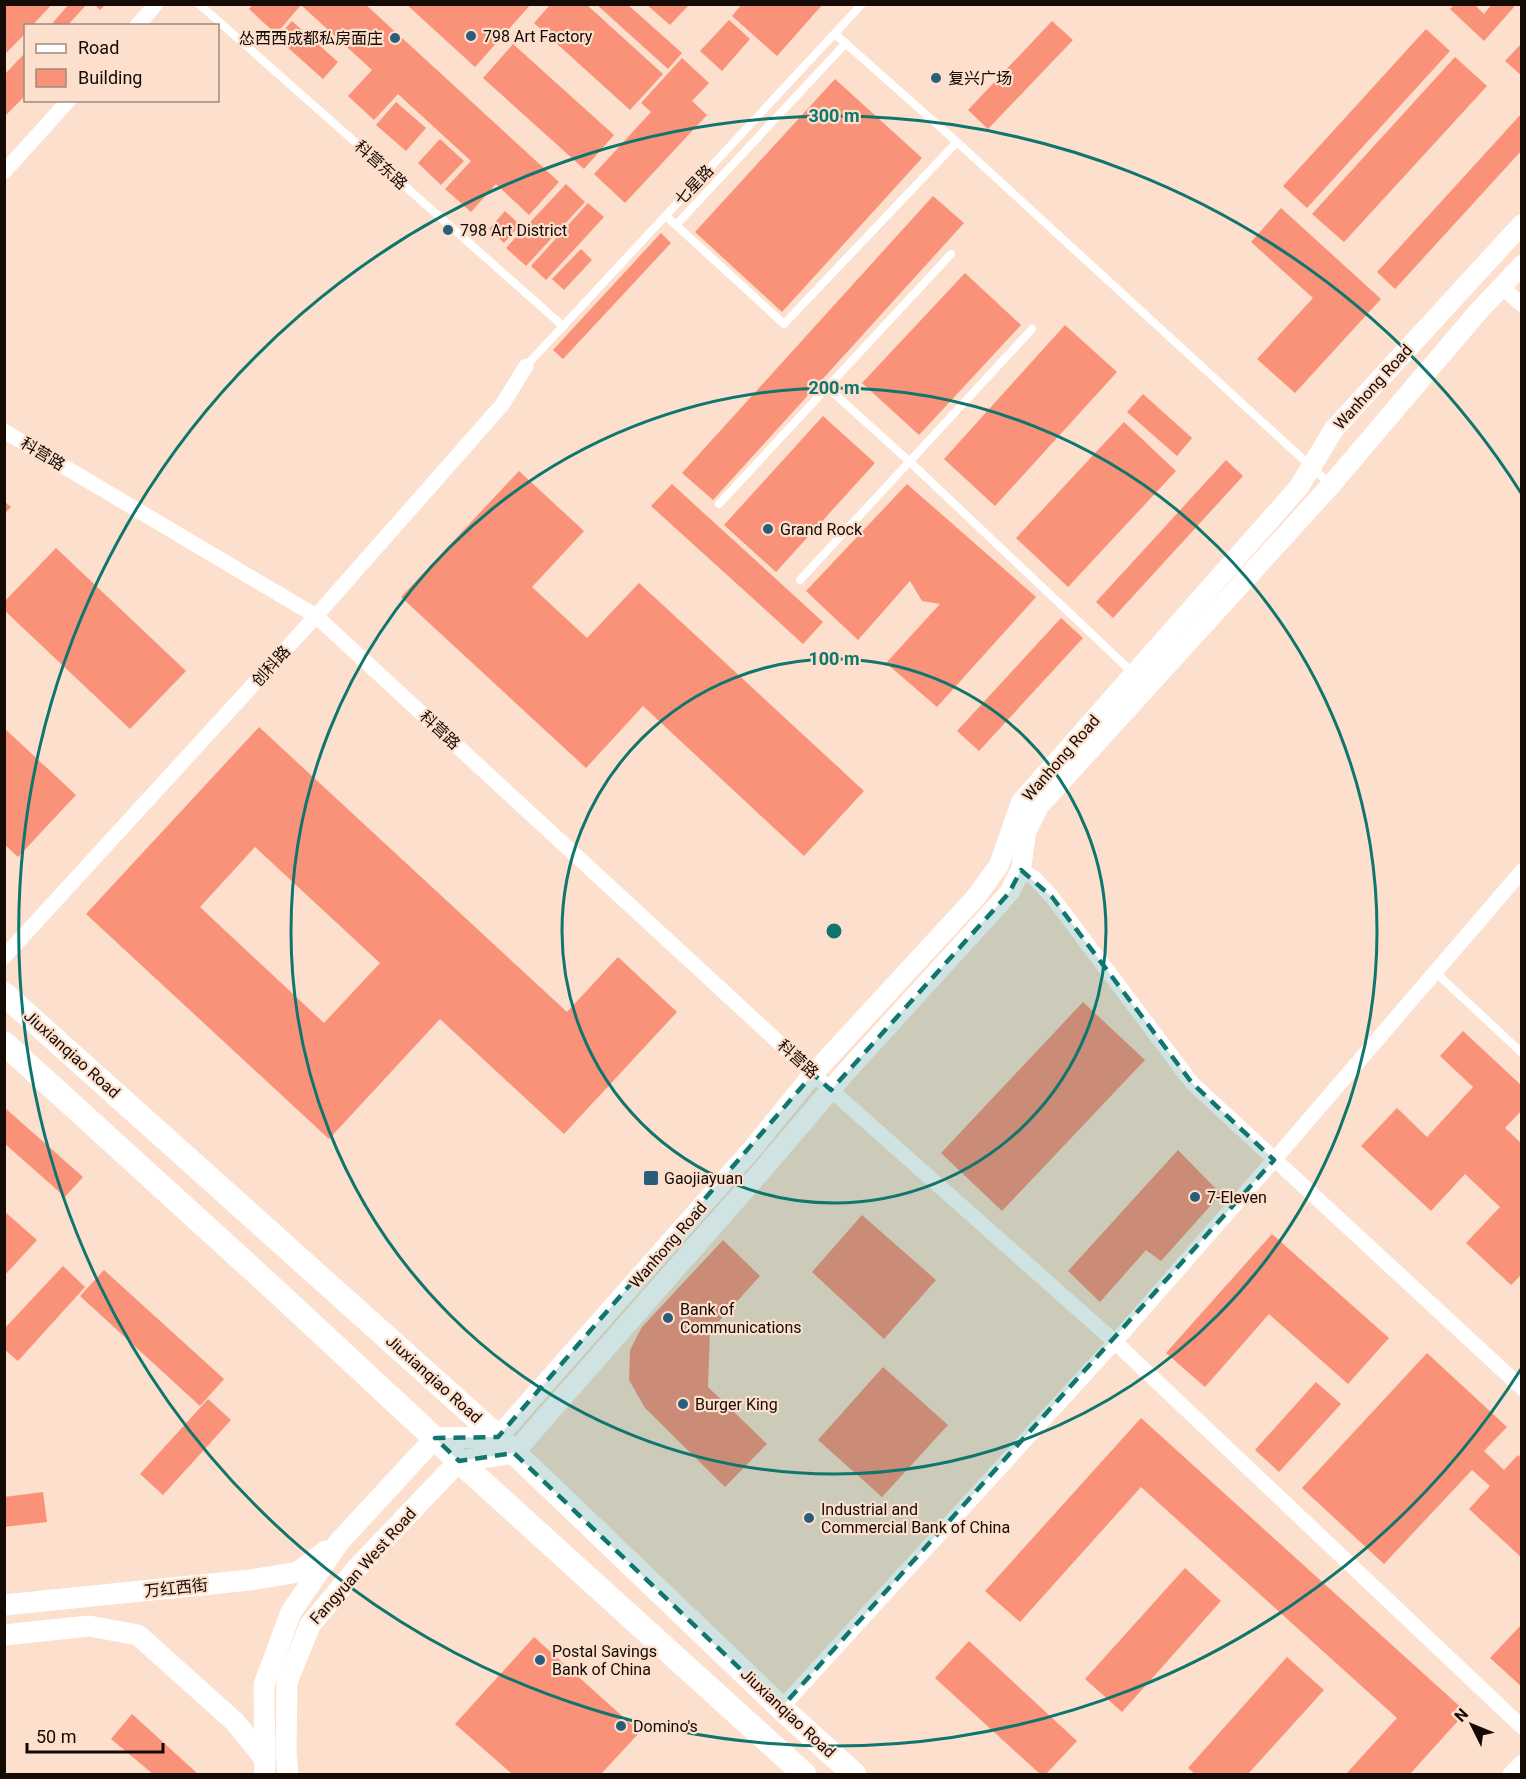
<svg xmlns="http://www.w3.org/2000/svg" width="1526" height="1779" viewBox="0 0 1526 1779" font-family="Roboto,'Noto Sans SC',sans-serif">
<rect width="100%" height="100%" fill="#fcdfcc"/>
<g fill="#f99278" fill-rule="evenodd">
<path d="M4 4H52L32 26H26V33L4 55Z"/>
<path d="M69 4H87L67 26H50Z"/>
<path d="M94 4H106L100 10Z"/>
<path d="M253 4H365L559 182 529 215 496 184 471 212 445 189 471 161 398 94 374 120 348 96 372 70 301 5 276 34 249 9Z"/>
<path d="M406 4H531L475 67Z"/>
<path d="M596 4H627L682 53 668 69Z"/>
<path d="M742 4H823L777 56 732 16Z"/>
<path d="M1455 4H1474L1484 14 1492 4H1511L1514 7 1484 41 1450 9Z"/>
<path d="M550 5H587L663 74 630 110 534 23Z"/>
<path d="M647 5H689L670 25Z"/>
<path d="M729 20 750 39 722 71 700 51Z"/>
<path d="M292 21 338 62 323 79 277 38Z"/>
<path d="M1052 21 1073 40 988 129 968 110Z"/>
<path d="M1426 29 1450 51 1307 208 1283 186Z"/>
<path d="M1522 43V76L1505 61Z"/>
<path d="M513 44 614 135 584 169 483 78Z"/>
<path d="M26 52V95L4 117V75Z"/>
<path d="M1455 57 1487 86 1344 242 1312 214Z"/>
<path d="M682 58 709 83 692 101 707 115 625 203 594 174 651 112 641 103Z"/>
<path d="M835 79 922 158 782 312 695 232Z"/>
<path d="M396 102 426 128 406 151 376 125Z"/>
<path d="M1522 113V150L1395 289 1377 272Z"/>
<path d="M440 139 464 161 441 185 418 163Z"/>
<path d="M566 184 585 202 526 266 506 248Z"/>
<path d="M933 196 964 223 713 500 682 473Z"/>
<path d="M588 203 604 217 546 280 531 266Z"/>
<path d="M1281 208 1381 299 1295 393 1257 359 1313 298 1251 242Z"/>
<path d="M505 211 520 225 504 243 489 229Z"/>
<path d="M661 233 671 243 563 359 553 350Z"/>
<path d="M581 249 592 260 564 290 552 279Z"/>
<path d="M965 273 1021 325 919 435 862 383Z"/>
<path d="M1065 325 1117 372 995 506 944 459Z"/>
<path d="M1143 394 1192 438 1177 456 1127 412Z"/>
<path d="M823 416 875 463 776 572 724 525Z"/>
<path d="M1124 422 1176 471 1068 587 1016 538Z"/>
<path d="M1226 460 1243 476 1113 618 1096 602Z"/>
<path d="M519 471 584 531 532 587 587 638 639 583 864 791 804 856 643 706 586 768 401 597Z"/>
<path d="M672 484 823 622 803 644 651 506Z"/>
<path d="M907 484 1036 597 937 707 886 663 940 604 922 601 910 581 858 640 806 591Z"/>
<path d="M4 501 11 507 4 514Z"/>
<path d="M56 548 186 671 130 729 4 610V602Z"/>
<path d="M1061 618 1083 638 979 751 957 731Z"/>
<path d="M259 727 567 1012 618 957 677 1012 564 1134 440 1019 329 1139 86 914ZM255 847 380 963 324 1023 200 907Z"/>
<path d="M4 728 76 795 18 857 4 844Z"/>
<path d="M1083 1002 1145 1060 1002 1211 941 1153Z"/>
<path d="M1463 1031 1522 1086V1110L1505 1128 1522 1144V1274L1511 1285 1466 1243 1500 1207 1465 1174 1431 1211 1361 1146 1397 1108 1427 1137 1473 1087 1440 1056Z"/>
<path d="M4 1107 83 1177 65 1197 4 1143Z"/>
<path d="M1178 1150 1221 1194 1161 1261 1146 1250 1100 1302 1068 1271Z"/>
<path d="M4 1211 37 1240 4 1276Z"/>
<path d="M862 1215 936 1280 884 1339 812 1272Z"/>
<path d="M1272 1234 1389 1338 1348 1384 1269 1314 1205 1387 1166 1353Z"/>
<path d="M723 1240 760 1276 710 1331 708 1387 767 1444 725 1487 645 1408 629 1380 630 1350 642 1327Z"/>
<path d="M63 1266 85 1287 18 1361 4 1349V1329Z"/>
<path d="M104 1270 224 1379 200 1406 80 1296Z"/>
<path d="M1427 1353 1507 1427 1484 1451 1504 1470 1518 1455 1522 1459V1558L1469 1509 1490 1486 1472 1470 1384 1564 1302 1488Z"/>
<path d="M883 1367 948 1425 882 1497 818 1440Z"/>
<path d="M1316 1382 1341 1404 1279 1472 1255 1450Z"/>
<path d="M208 1399 231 1420 163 1495 140 1474Z"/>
<path d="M1141 1418 1466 1712 1410 1774H1346L1397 1718 1141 1487 1020 1622 985 1591Z"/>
<path d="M43 1492 47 1522 4 1527V1497Z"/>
<path d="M1185 1568 1221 1601 1122 1712 1085 1679Z"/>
<path d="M1522 1624V1687L1490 1658Z"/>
<path d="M534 1637 640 1732 601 1774H512L455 1724Z"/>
<path d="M969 1641 1077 1741 1046 1774H1040L935 1678Z"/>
<path d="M1287 1657 1324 1690 1248 1774H1195L1188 1768Z"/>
<path d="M132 1714 198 1774H153L111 1739Z"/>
</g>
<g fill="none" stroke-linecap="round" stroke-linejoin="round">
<g stroke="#fff" stroke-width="8">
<path d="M199 4 563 326"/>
<path d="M835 34 957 142 1330 484"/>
<path d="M666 216 784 324 957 142"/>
<path d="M676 225 846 43"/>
<path d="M526 366 862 4"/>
<path d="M828 388 910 462 1133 673"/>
<path d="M719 504 951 254"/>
<path d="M800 580 1032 329"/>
<path d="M1434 971 1522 1053"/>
</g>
<g stroke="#fff" stroke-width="15">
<path d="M137 26 156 4"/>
<path d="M4 172 69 100"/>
<path d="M1502 287 1522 305"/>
<path d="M4 431 316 616 813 1074 1115 1342 1522 1727"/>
<path d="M1021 870 1033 877 1052 897 1192 1083 1522 1388"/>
<path d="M4 957 316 616 502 405 526 366"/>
<path d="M781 1708 1115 1342 1274 1160 1522 871"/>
<path d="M1510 1774 1522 1762"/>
</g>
<g stroke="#fff" stroke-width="20">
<path d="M498 1437 753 1148 813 1074 976 897 999 865 1021 802 1299 487 1334 429 1522 224"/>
<path d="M514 1453 765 1167 846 1072 1009 893 1021 870 1026 832 1039 806 1331 485 1477 313 1522 265"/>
</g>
<g stroke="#fff" stroke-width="21">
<path d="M4 1605 250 1580 298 1572 326 1551"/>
<path d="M4 1635 89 1626 138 1635 235 1722 264 1758"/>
<path d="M265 1774 264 1685 291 1612 339 1542 435 1438 498 1437"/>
<path d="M288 1774 286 1753 287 1682 310 1625 358 1567 459 1461 514 1453"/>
</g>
<g stroke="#fff" stroke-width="24">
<path d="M4 994 498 1437 781 1708 854 1774"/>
<path d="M4 1043 274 1289 459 1461 804 1774"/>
</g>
</g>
<path fill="#0f766e" fill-opacity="0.2" stroke="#0f766e" stroke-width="4.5" stroke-dasharray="12 8" stroke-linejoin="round" d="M1021 870 1052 897 1192 1083 1274 1160 781 1708 514 1453 459 1461 435 1438 498 1437 813 1074 831 1090 1009 893Z"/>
<g fill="none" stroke="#0f766e" stroke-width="3">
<circle cx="834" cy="931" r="272"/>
<circle cx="834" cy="931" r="543"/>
<path d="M1521 1369A815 815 0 1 1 1521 493"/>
</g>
<g fill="#295d79" stroke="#fcdfcc" stroke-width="2">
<circle cx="471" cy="36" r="6"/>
<circle cx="395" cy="38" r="6"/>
<circle cx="936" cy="78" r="6"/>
<circle cx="448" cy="230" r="6"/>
<circle cx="768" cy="529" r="6"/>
<rect x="643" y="1170" width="16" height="16" rx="3"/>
<circle cx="1195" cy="1197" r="6"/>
<circle cx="668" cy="1318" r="6"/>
<circle cx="683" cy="1404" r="6"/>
<circle cx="809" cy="1518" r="6"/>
<circle cx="540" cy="1660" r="6"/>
<circle cx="621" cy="1726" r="6"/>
</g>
<g text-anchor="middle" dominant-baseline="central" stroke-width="4.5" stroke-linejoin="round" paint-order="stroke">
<g font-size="16" fill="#150a04" stroke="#fcdfcc" text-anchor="start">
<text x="483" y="36">798 Art Factory</text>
<text x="383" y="38" text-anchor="end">怂西西成都私房面庄</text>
<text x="948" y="78">复兴广场</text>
<text x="460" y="230">798 Art District</text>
<text x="780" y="529">Grand Rock</text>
<text x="664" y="1178">Gaojiayuan</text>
<text x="1207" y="1197">7-Eleven</text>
<text x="680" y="1309">Bank of<tspan x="680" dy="18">Communications</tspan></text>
<text x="695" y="1404">Burger King</text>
<text x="821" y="1509">Industrial and<tspan x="821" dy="18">Commercial Bank of China</tspan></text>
<text x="552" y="1651">Postal Savings<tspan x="552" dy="18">Bank of China</tspan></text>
<text x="633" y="1726">Domino's</text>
</g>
<g font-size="16" fill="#150a04" stroke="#fcdfcc">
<text transform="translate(381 165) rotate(42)">科营东路</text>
<text transform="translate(694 185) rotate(-47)">七星路</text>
<text transform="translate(1373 387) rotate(-48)">Wanhong Road</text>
<text transform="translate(43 454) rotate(31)">科营路</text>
<text transform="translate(271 666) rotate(-48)">创科路</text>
<text transform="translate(440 730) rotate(43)">科营路</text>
<text transform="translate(1061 758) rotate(-49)">Wanhong Road</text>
<text transform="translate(72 1054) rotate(42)">Jiuxianqiao Road</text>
<text transform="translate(798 1059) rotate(42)">科营路</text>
<text transform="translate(668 1245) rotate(-49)">Wanhong Road</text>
<text transform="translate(434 1379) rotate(42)">Jiuxianqiao Road</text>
<text transform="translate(363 1566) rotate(-48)">Fangyuan West Road</text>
<text transform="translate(176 1588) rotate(-6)">万红西街</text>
<text transform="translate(788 1713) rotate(43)">Jiuxianqiao Road</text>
</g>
</g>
<circle cx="834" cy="931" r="9" fill="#0f766e" stroke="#fcdfcc" stroke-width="3"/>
<g font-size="18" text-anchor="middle" font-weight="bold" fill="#0f766e" stroke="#fcdfcc" stroke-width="4.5" stroke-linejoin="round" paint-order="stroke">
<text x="834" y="122">300 m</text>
<text x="834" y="394">200 m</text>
<text x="834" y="665">100 m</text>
</g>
<rect width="1526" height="1779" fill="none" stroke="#150a04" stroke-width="12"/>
<rect x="24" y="24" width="195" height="78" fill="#fcdfcc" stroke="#a08a7c" stroke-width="1.5"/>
<rect x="36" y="44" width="30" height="9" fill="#ffffff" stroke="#a08a7c" stroke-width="1.5"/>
<text x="78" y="54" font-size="18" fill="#150a04">Road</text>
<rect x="36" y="69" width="30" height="18" fill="#f99278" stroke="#a08a7c" stroke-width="1.5"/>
<text x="78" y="84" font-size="18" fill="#150a04">Building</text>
<g transform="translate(1472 1725) rotate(313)" stroke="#fcdfcc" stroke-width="4.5" paint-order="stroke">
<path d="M0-4.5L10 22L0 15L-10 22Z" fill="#150a04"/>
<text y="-9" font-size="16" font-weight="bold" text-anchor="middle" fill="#150a04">N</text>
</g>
<path d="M27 1743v9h136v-9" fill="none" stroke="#150a04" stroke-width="3"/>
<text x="36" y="1743" font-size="18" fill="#150a04" stroke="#fcdfcc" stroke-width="4.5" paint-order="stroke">50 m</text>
</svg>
